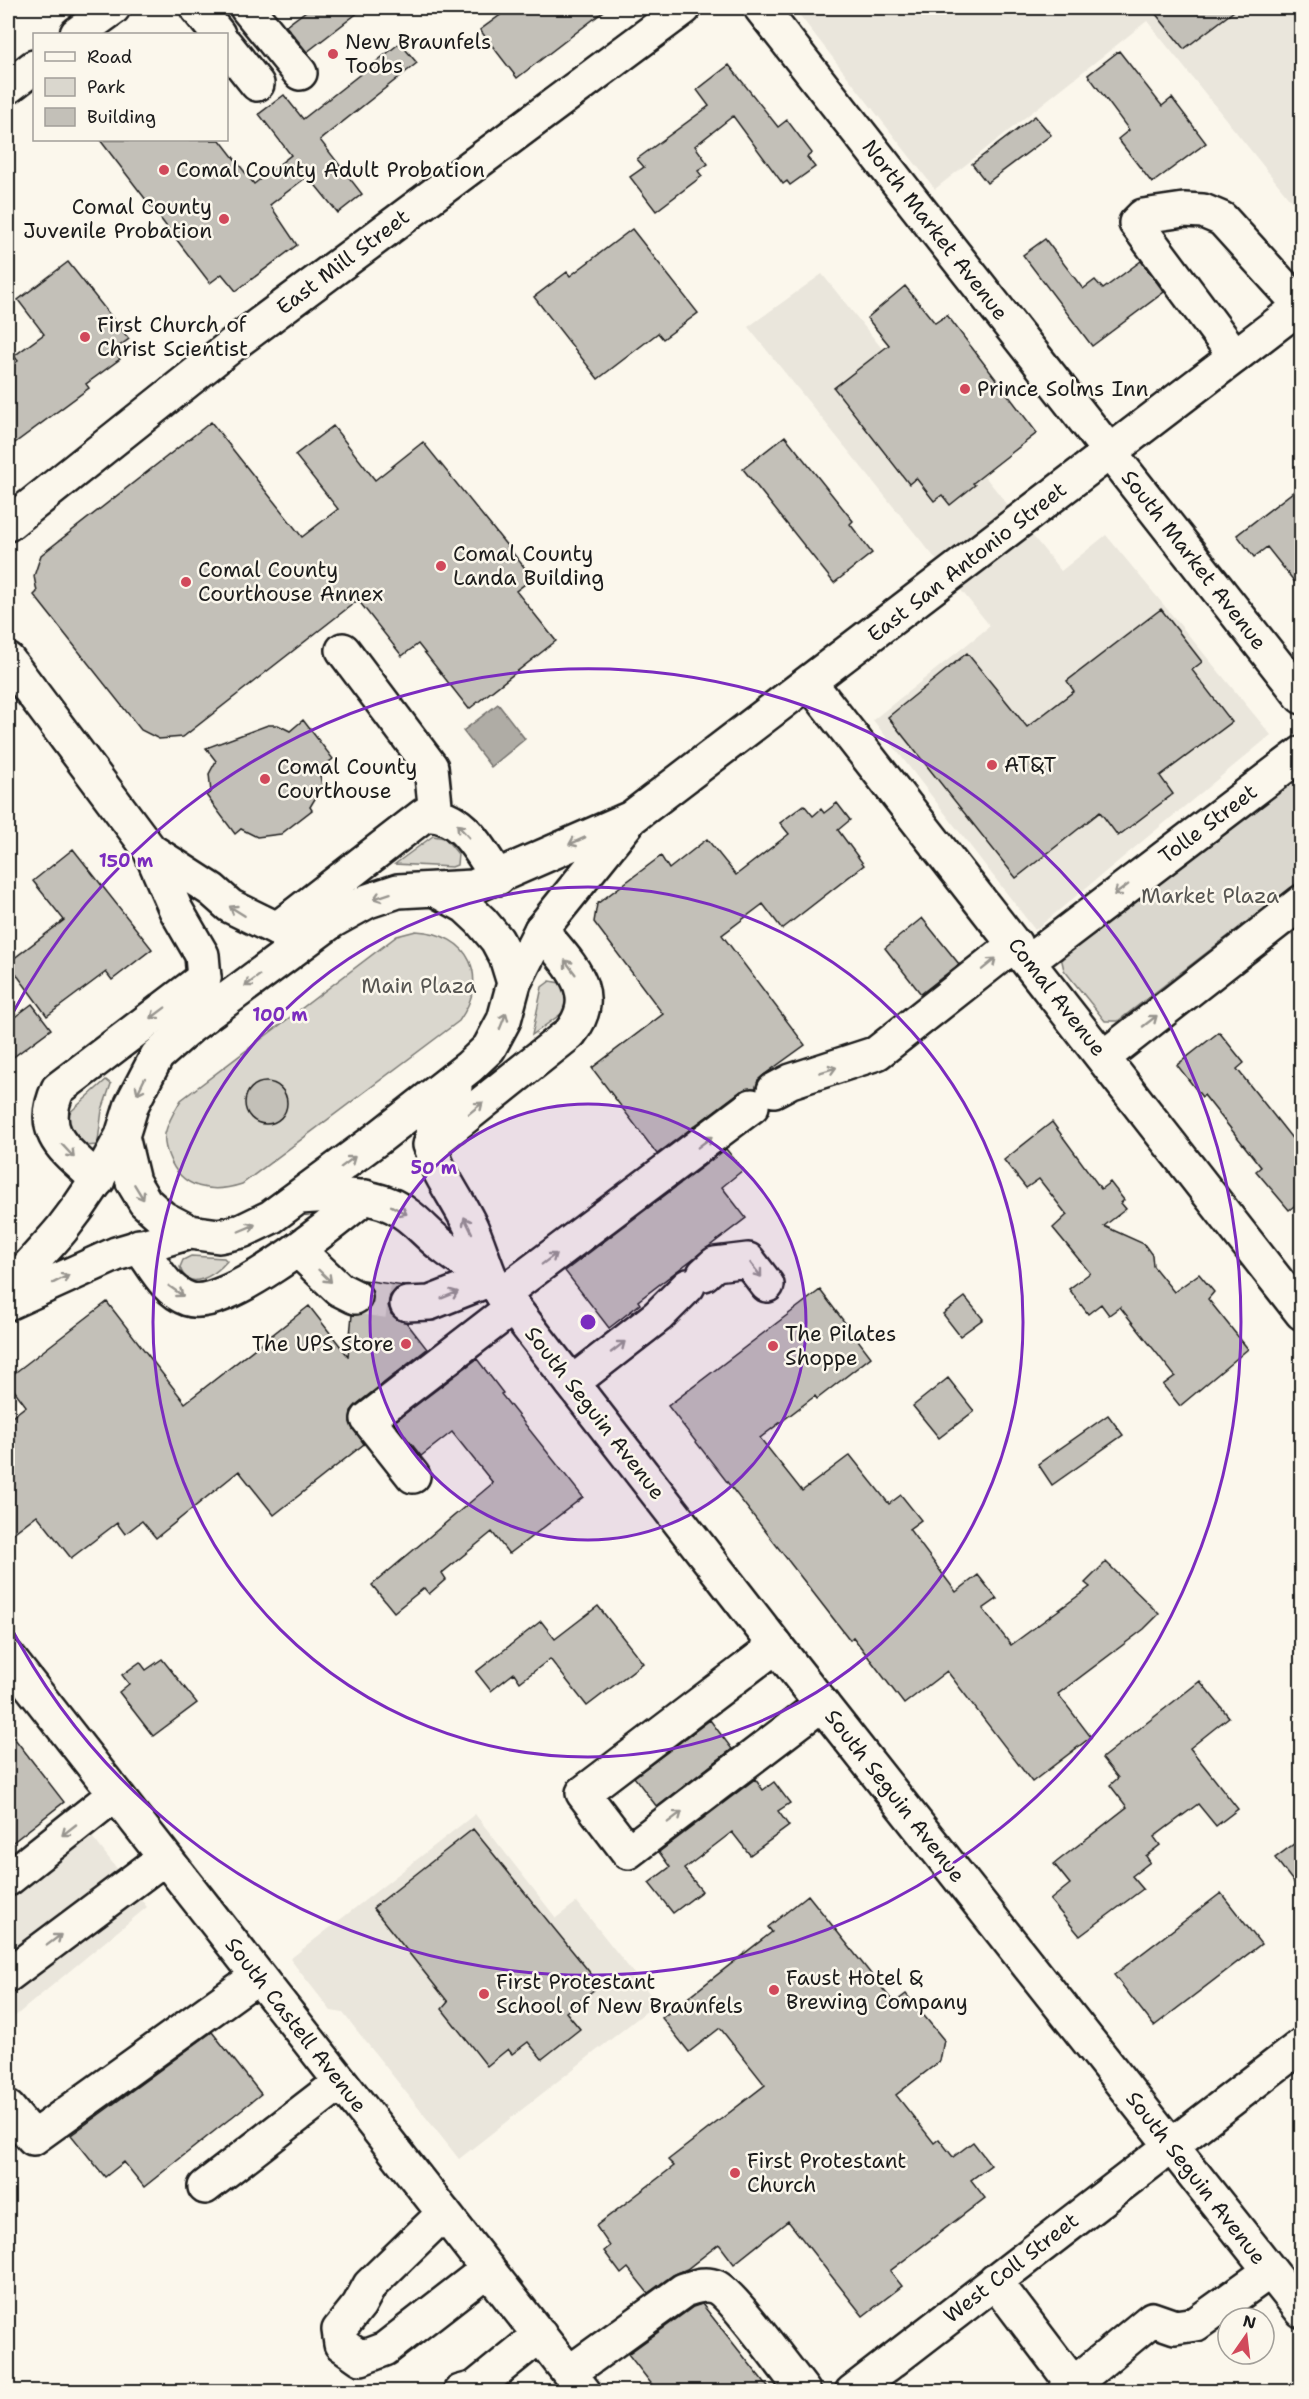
<svg xmlns="http://www.w3.org/2000/svg" width="1309" height="2399" font-family="'Shantell Sans',sans-serif">
<style>
.built{fill:#eae6dc}
.green{fill:#dad7ce;stroke:#7b7a75;stroke-width:1.5}
.water{fill:#afaca5;stroke:#74726e;stroke-width:1.5}
.building{fill:#c3c0b8;stroke:#1c1c1c;stroke-width:1.5}
.lines{fill:none;stroke-linecap:round;stroke-linejoin:round}
.minor-tunnel{stroke:#dad6cd;stroke-width:33;stroke-dasharray:33 16;stroke-linecap:butt}
.minor-casing{stroke:#1c1c1c;stroke-width:38}
.major-casing{stroke:#1c1c1c;stroke-width:38}
.minor{stroke:#fbf7ec;stroke-width:33}
.major{stroke:#fbf7ec;stroke-width:33}
.rail-casing{stroke:#1c1c1c;stroke-width:7}
.rail{stroke:#fbf7ec;stroke-width:4.5;stroke-dasharray:14;stroke-linecap:butt}
.oneway{stroke:#97948e}
.ring{fill:none;stroke:#7b2cbf;stroke-width:3}
.poi-dot{fill:#d1495b;stroke:#fbf7ec;stroke-width:2}
.labels{text-anchor:middle;stroke-width:5;stroke-linejoin:round;paint-order:stroke}
.poi-label{font-size:21px;fill:#1c1c1c;stroke:#fbf7ec;text-anchor:start}
.street-label{font-size:21px;fill:#1c1c1c;stroke:#fbf7ec}
.park-label{font-size:21px;fill:#555451;stroke:#fbf7ec}
.centre{fill:#7b2cbf;stroke:#fbf7ec;stroke-width:3}
.ring-label{font-size:18px;text-anchor:middle;font-weight:bold;fill:#7b2cbf;stroke:#fbf7ec;stroke-width:5;stroke-linejoin:round;paint-order:stroke}
</style>
<rect width="100%" height="100%" fill="#fbf7ec"/>
<filter id="ink" filterUnits="userSpaceOnUse"><feTurbulence type="fractalNoise" baseFrequency=".0167" numOctaves="2"/><feDisplacementMap in="SourceGraphic" scale="12" xChannelSelector="R" yChannelSelector="G"/><feConvolveMatrix kernelMatrix="1 2 1 2 8 2 1 2 1" color-interpolation-filters="sRGB"/></filter>
<g filter="url(#ink)">
<!-- built -->
<path class="built" d="M 794,8 L 1301,8 L 1301,213 L 1147,21 L 935,189 Z
M 822,274 L 1061,571 L 1106,535 L 1271,735 L 1035,930 L 873,720 L 990,626 L 748,327 Z
M 68,1806 L 147,1907 L 8,2022 L 8,1854 Z
M 475,1814 L 556,1918 L 577,1902 L 657,2003 L 459,2159 L 343,2013 L 331,2011 L 290,1959 Z"/>
<!-- green -->
<path class="green" d="M 1301,771 L 1301,880 L 1118,1021 L 1105,1021 L 1064,970 L 1061,957 Z
M 433,836 L 445,838 L 458,854 L 457,865 L 452,867 L 395,864 Z
M 416,931 C 470,934 490,977 459,1021 L 242,1184 C 212,1194 181,1189 169,1157 C 166,1150 164,1141 165,1134 C 168,1121 175,1110 181,1100 L 397,936 Z
M 550,981 L 560,983 L 568,996 L 565,1011 L 532,1035 L 542,987 Z
M 106,1080 L 111,1084 L 102,1110 L 98,1141 L 96,1145 L 86,1146 L 67,1124 L 67,1115 Z
M 191,1256 L 224,1258 L 227,1261 C 216,1274 188,1294 180,1267 L 183,1260 Z"/>
<!-- water -->
<path class="water" d="M 498,704 L 525,739 L 491,767 L 463,731 Z"/>
<!-- building -->
<path class="building" d="M 310,8 L 364,8 L 307,52 L 286,26 Z
M 510,8 L 608,8 L 517,78 L 480,30 Z
M 1151,8 L 1238,8 L 1184,49 Z
M 400,43 L 417,63 L 320,140 L 362,194 L 338,213 L 308,176 L 270,205 L 297,245 L 236,291 L 222,274 L 210,283 L 100,140 L 220,140 L 254,184 L 291,155 L 259,114 L 284,95 L 303,119 Z
M 1119,51 L 1162,106 L 1172,98 L 1206,143 L 1152,183 L 1118,139 L 1129,130 L 1088,75 Z
M 729,65 L 778,127 L 787,120 L 812,153 L 807,157 L 815,167 L 790,185 L 787,181 L 783,184 L 733,116 L 695,146 L 708,164 L 698,171 L 702,176 L 656,211 L 630,177 L 644,167 L 637,159 L 709,106 L 697,90 Z
M 1035,116 L 1051,135 L 987,183 L 972,164 Z
M 632,229 L 698,313 L 663,339 L 658,333 L 598,379 L 534,297 L 567,272 L 570,276 Z
M 1045,239 L 1083,289 L 1095,280 L 1103,289 L 1141,261 L 1164,292 L 1092,346 L 1023,255 Z
M 68,262 L 129,339 L 114,350 L 120,359 L 86,384 L 89,388 L 8,448 L 8,369 L 18,361 L 14,356 L 44,334 L 18,300 Z
M 905,286 L 935,323 L 947,315 L 1037,433 L 973,483 L 975,485 L 950,505 L 942,495 L 934,501 L 916,478 L 909,484 L 834,388 L 889,345 L 867,318 Z
M 211,422 L 302,537 L 338,509 L 295,455 L 333,426 L 375,480 L 423,442 L 533,578 L 516,591 L 556,641 L 469,709 L 418,644 L 402,656 L 358,600 L 183,737 L 159,739 L 141,730 L 34,595 L 37,592 L 34,576 L 41,555 Z
M 785,436 L 853,521 L 850,524 L 872,553 L 834,583 L 743,469 Z
M 1302,485 L 1302,591 L 1267,547 L 1254,557 L 1237,535 Z
M 1161,609 L 1202,662 L 1192,670 L 1232,722 L 1160,776 L 1173,794 L 1118,836 L 1100,812 L 1016,878 L 888,717 L 967,653 L 1027,727 L 1074,691 L 1067,681 Z
M 303,720 L 333,759 L 319,769 L 322,787 L 310,807 L 312,810 L 281,834 L 257,837 L 241,829 L 235,834 L 206,795 L 211,792 L 209,774 L 216,761 L 206,748 L 268,725 L 278,725 L 290,731 Z
M 837,803 L 850,820 L 838,830 L 864,865 L 782,929 L 763,904 L 722,935 L 805,1045 L 765,1074 L 758,1080 L 756,1088 L 741,1091 L 657,1154 L 592,1068 L 663,1014 L 594,922 L 597,904 L 661,856 L 669,869 L 707,839 L 736,875 L 789,834 L 780,823 L 804,805 L 813,816 L 821,809 L 824,813 Z
M 73,849 L 152,949 L 112,980 L 106,972 L 47,1016 L 8,963 L 64,920 L 33,881 Z
M 922,918 L 959,964 L 921,994 L 885,948 Z
M 32,1004 L 51,1029 L 8,1061 L 8,1022 Z
M 1219,1032 L 1244,1063 L 1237,1069 L 1302,1151 L 1302,1200 L 1289,1210 L 1256,1171 L 1261,1167 L 1204,1095 L 1202,1097 L 1177,1065 Z
M245 1103a21 21 0 1 1 42 0a21 21 0 1 1-42 0Z
M 1052,1122 L 1101,1189 L 1110,1182 L 1124,1200 L 1121,1203 L 1126,1209 L 1104,1226 L 1144,1244 L 1152,1255 L 1153,1266 L 1174,1292 L 1199,1274 L 1214,1292 L 1208,1299 L 1248,1349 L 1180,1406 L 1163,1385 L 1175,1376 L 1120,1307 L 1109,1315 L 1101,1304 L 1088,1314 L 1069,1289 L 1090,1273 L 1053,1228 L 1067,1215 L 1039,1179 L 1026,1188 L 1004,1160 Z
M 726,1149 L 743,1170 L 722,1187 L 746,1218 L 638,1301 L 640,1304 L 609,1328 L 565,1271 Z
M 364,1280 L 404,1286 L 396,1289 L 390,1296 L 388,1305 L 391,1314 L 398,1320 L 406,1322 L 427,1349 L 357,1404 L 351,1411 L 350,1422 L 364,1444 L 274,1515 L 239,1471 L 156,1538 L 142,1521 L 125,1534 L 117,1523 L 71,1558 L 37,1515 L 8,1537 L 8,1420 L 26,1406 L 8,1382 L 8,1378 L 107,1302 L 185,1403 L 309,1306 L 348,1356 L 352,1315 L 365,1313 L 372,1305 L 374,1296 L 371,1287 Z
M 820,1290 L 871,1357 L 817,1399 L 815,1396 L 760,1438 L 802,1491 L 850,1455 L 889,1504 L 901,1495 L 921,1520 L 909,1529 L 956,1592 L 978,1575 L 997,1599 L 983,1609 L 1011,1645 L 1090,1587 L 1085,1583 L 1106,1562 L 1159,1614 L 1144,1629 L 1058,1694 L 1091,1737 L 1032,1782 L 947,1671 L 904,1704 L 853,1637 L 850,1640 L 668,1406 Z
M 965,1297 L 983,1319 L 960,1336 L 943,1314 Z
M 477,1359 L 503,1393 L 501,1394 L 583,1497 L 509,1554 L 492,1532 L 442,1573 L 446,1579 L 429,1594 L 424,1588 L 394,1612 L 372,1585 L 493,1483 L 452,1432 L 421,1456 L 394,1422 Z
M 948,1378 L 974,1411 L 939,1438 L 913,1406 Z
M 1108,1415 L 1123,1435 L 1052,1485 L 1038,1464 Z
M 598,1606 L 643,1663 L 587,1706 L 550,1659 L 520,1682 L 514,1673 L 491,1691 L 476,1672 L 541,1621 L 555,1639 Z
M 162,1659 L 197,1703 L 153,1736 L 119,1692 L 129,1684 L 122,1675 L 140,1662 L 146,1670 Z
M 1200,1681 L 1229,1717 L 1190,1748 L 1238,1809 L 1216,1826 L 1198,1804 L 1154,1837 L 1160,1845 L 1146,1856 L 1150,1862 L 1132,1876 L 1143,1889 L 1080,1936 L 1050,1900 L 1070,1884 L 1054,1864 L 1127,1807 L 1110,1785 L 1118,1778 L 1102,1758 Z
M 710,1720 L 732,1749 L 657,1807 L 634,1777 Z
M 8,1730 L 64,1802 L 8,1846 Z
M 755,1779 L 763,1790 L 774,1782 L 790,1803 L 778,1811 L 789,1826 L 750,1855 L 732,1832 L 684,1869 L 702,1891 L 673,1913 L 649,1883 L 670,1867 L 659,1852 Z
M 473,1829 L 600,1985 L 566,2012 L 580,2029 L 542,2059 L 528,2042 L 512,2054 L 508,2049 L 487,2066 L 442,2009 L 448,2002 L 373,1908 Z
M 1302,1838 L 1302,1893 L 1275,1858 Z
M 1221,1893 L 1261,1944 L 1154,2026 L 1114,1975 Z
M 808,1895 L 894,2003 L 906,1994 L 944,2040 L 940,2061 L 896,2095 L 934,2143 L 939,2139 L 953,2157 L 973,2142 L 991,2165 L 971,2180 L 985,2198 L 890,2271 L 902,2286 L 863,2316 L 788,2221 L 734,2264 L 719,2244 L 687,2269 L 673,2275 L 648,2293 L 628,2268 L 621,2274 L 604,2251 L 610,2246 L 596,2226 L 674,2166 L 668,2160 L 765,2085 L 720,2028 L 689,2052 L 662,2018 L 772,1932 L 768,1927 Z
M 212,2032 L 261,2094 L 144,2187 L 124,2162 L 105,2177 L 71,2135 Z
M 702,2304 L 771,2391 L 657,2391 L 628,2354 L 693,2307 Z"/>
<g class="lines">
<!-- minor-tunnel -->
<path class="minor-tunnel" d="M 355,1297 L 407,1304"/>
<defs>
<path id="minor" d="M 197,8 L 218,34
M 247,8 L 300,73
M 761,8 L 1302,697
M 77,34 L 113,8
M 226,45 L 257,84
M 8,87 L 34,67
M 1235,356 L 1136,223 L 1143,216 L 1184,210 L 1203,211 L 1222,219 L 1301,306
M 8,524 L 236,342 L 684,8
M 343,650 L 431,767 L 436,814
M 810,683 L 1302,1313
M 277,929 L 424,815 C 461,811 480,851 498,878
M 1029,961 L 1302,753
M 1104,1057 L 1302,902
M 774,1090 L 791,1081 L 877,1053 L 1015,944
M 430,1145 L 570,1033 C 603,992 567,963 541,930
M 98,1180 C 67,1151 37,1135 58,1089 L 204,978
M 139,1246 C 153,1264 165,1291 188,1299 C 226,1312 334,1222 365,1197
M 298,1250 L 339,1289 L 355,1297
M 704,1274 L 715,1264 L 748,1260 L 767,1285
M 502,1294 L 752,1106
M 407,1304 L 430,1303 L 491,1279
M 572,1383 L 658,1316 L 688,1286
M 413,1476 L 368,1419 L 513,1307
M 776,1646 L 583,1793 L 628,1852 L 822,1704
M 8,1657 L 584,2392
M 8,1879 L 115,1794
M 8,1975 L 164,1858
M 8,2108 L 33,2138 L 258,1976
M 205,2187 L 341,2082
M 444,2213 L 370,2285 L 359,2305 L 339,2330 L 341,2344 L 361,2358 L 385,2349 L 488,2269
M 995,2281 L 1073,2384
M 569,2373 L 684,2290 C 694,2287 705,2282 716,2287 C 733,2295 788,2372 804,2392
M 460,2392 L 475,2388 L 540,2335
M 852,2392 L 1302,2045
M 1064,2392 L 1152,2319 L 1175,2327 L 1196,2324 L 1270,2271"/>
<path id="major" d="M 8,660 L 150,850 L 176,910 L 202,955 L 204,978 L 191,1026
M 150,850 L 212,890 L 230,906 L 277,929 L 298,930 L 325,923
M 436,890 L 465,906 L 481,921 L 497,940 L 506,957 L 514,983 L 504,1020 L 489,1048 L 469,1067 L 377,1139 L 271,1217 L 242,1231 L 219,1236 L 190,1232 L 163,1218 L 145,1202 L 133,1182 L 122,1136 L 132,1104 L 157,1056 L 191,1026 L 332,921 L 368,901 L 398,891 L 473,887 L 631,818 L 1302,305
M 514,983 L 541,930 L 628,822
M 455,1087 C 409,1148 440,1166 469,1223 C 478,1241 483,1261 491,1279 L 776,1646 L 1302,2311
M 301,1197 C 332,1195 365,1193 393,1206 C 414,1216 426,1234 444,1247 C 459,1259 475,1269 491,1279
M 8,1292 C 24,1269 44,1251 62,1229 C 85,1200 105,1169 122,1136
M 8,1303 L 116,1254 L 190,1232"/>
</defs>
<!-- minor casing -->
<use href="#minor" class="minor-casing"/>
<!-- major casing -->
<use href="#major" class="major-casing"/>
<!-- minor -->
<use href="#minor" class="minor"/>
<!-- major -->
<use href="#major" class="major"/>
<defs>
<path id="rail" d="M 1293,8 L 1302,18"/>
</defs>
<!-- rail casing -->
<use href="#rail" class="rail-casing"/>
<!-- rail -->
<use href="#rail" class="rail"/>
</g>
<!-- one-way arrows -->
<defs><path id="oneway-shaft" d="M-6 0H5M1.5-3L5.5 0L1.5 3" fill="none" stroke-width="1.6" stroke-linecap="round" stroke-linejoin="round" transform="scale(1.5)"/></defs>
<g class="oneway">
<use href="#oneway-shaft" transform="translate(463 831) rotate(-133)"/>
<use href="#oneway-shaft" transform="translate(577 841) rotate(156)"/>
<use href="#oneway-shaft" transform="translate(1121 890) rotate(143)"/>
<use href="#oneway-shaft" transform="translate(382 896) rotate(162)"/>
<use href="#oneway-shaft" transform="translate(237 911) rotate(-148)"/>
<use href="#oneway-shaft" transform="translate(989 964) rotate(-39)"/>
<use href="#oneway-shaft" transform="translate(570 967) rotate(-127)"/>
<use href="#oneway-shaft" transform="translate(252 981) rotate(143)"/>
<use href="#oneway-shaft" transform="translate(158 1013) rotate(143)"/>
<use href="#oneway-shaft" transform="translate(503 1021) rotate(-68)"/>
<use href="#oneway-shaft" transform="translate(1150 1021) rotate(-38)"/>
<use href="#oneway-shaft" transform="translate(828 1070) rotate(-17)"/>
<use href="#oneway-shaft" transform="translate(141 1086) rotate(116)"/>
<use href="#oneway-shaft" transform="translate(476 1108) rotate(-39)"/>
<use href="#oneway-shaft" transform="translate(705 1142) rotate(-37)"/>
<use href="#oneway-shaft" transform="translate(68 1151) rotate(47)"/>
<use href="#oneway-shaft" transform="translate(348 1162) rotate(-37)"/>
<use href="#oneway-shaft" transform="translate(139 1192) rotate(59)"/>
<use href="#oneway-shaft" transform="translate(399 1210) rotate(28)"/>
<use href="#oneway-shaft" transform="translate(468 1225) rotate(-116)"/>
<use href="#oneway-shaft" transform="translate(247 1228) rotate(-23)"/>
<use href="#oneway-shaft" transform="translate(549 1259) rotate(-37)"/>
<use href="#oneway-shaft" transform="translate(756 1270) rotate(52)"/>
<use href="#oneway-shaft" transform="translate(325 1276) rotate(44)"/>
<use href="#oneway-shaft" transform="translate(61 1279) rotate(-27)"/>
<use href="#oneway-shaft" transform="translate(176 1291) rotate(35)"/>
<use href="#oneway-shaft" transform="translate(450 1295) rotate(-22)"/>
<use href="#oneway-shaft" transform="translate(618 1347) rotate(-38)"/>
<use href="#oneway-shaft" transform="translate(675 1817) rotate(-37)"/>
<use href="#oneway-shaft" transform="translate(69 1830) rotate(142)"/>
<use href="#oneway-shaft" transform="translate(54 1940) rotate(-37)"/>
</g>
</g>
<!-- distance rings -->
<circle cx="588" cy="1322" r="218" fill="#7b2cbf" fill-opacity=".12"/>
<g class="ring">
<circle cx="588" cy="1322" r="218"/>
<circle cx="588" cy="1322" r="435"/>
<path d="M9 1020A653 653 0 1 1 9 1624"/>
</g>
<!-- markers -->
<g class="poi-dot">
<circle cx="333" cy="54" r="6"/>
<circle cx="164" cy="170" r="6"/>
<circle cx="224" cy="219" r="6"/>
<circle cx="85" cy="337" r="6"/>
<circle cx="965" cy="389" r="6"/>
<circle cx="441" cy="566" r="6"/>
<circle cx="186" cy="582" r="6"/>
<circle cx="992" cy="765" r="6"/>
<circle cx="265" cy="779" r="6"/>
<circle cx="406" cy="1344" r="6"/>
<circle cx="773" cy="1346" r="6"/>
<circle cx="774" cy="1990" r="6"/>
<circle cx="484" cy="1994" r="6"/>
<circle cx="735" cy="2173" r="6"/>
</g>
<g class="labels">
<!-- poi labels -->
<g class="poi-label">
<text x="345" y="49">New Braunfels<tspan x="345" dy="24">Toobs</tspan></text>
<text x="176" y="177">Comal County Adult Probation</text>
<text x="212" y="214" text-anchor="end">Comal County<tspan x="212" dy="24">Juvenile Probation</tspan></text>
<text x="97" y="332">First Church of<tspan x="97" dy="24">Christ Scientist</tspan></text>
<text x="977" y="396">Prince Solms Inn</text>
<text x="453" y="561">Comal County<tspan x="453" dy="24">Landa Building</tspan></text>
<text x="198" y="577">Comal County<tspan x="198" dy="24">Courthouse Annex</tspan></text>
<text x="1004" y="772">AT&amp;T</text>
<text x="277" y="774">Comal County<tspan x="277" dy="24">Courthouse</tspan></text>
<text x="785" y="1341">The Pilates<tspan x="785" dy="24">Shoppe</tspan></text>
<text x="394" y="1351" text-anchor="end">The UPS Store</text>
<text x="786" y="1985">Faust Hotel &amp;<tspan x="786" dy="24">Brewing Company</tspan></text>
<text x="496" y="1989">First Protestant<tspan x="496" dy="24">School of New Braunfels</tspan></text>
<text x="747" y="2168">First Protestant<tspan x="747" dy="24">Church</tspan></text>
</g>
<!-- street labels -->
<g class="street-label">
<text transform="translate(935 230) rotate(52)" y="7">North Market Avenue</text>
<text transform="translate(343 262) rotate(-37)" y="7">East Mill Street</text>
<text transform="translate(1194 560) rotate(52)" y="7">South Market Avenue</text>
<text transform="translate(967 562) rotate(-38)" y="7">East San Antonio Street</text>
<text transform="translate(1208 824) rotate(-37)" y="7">Tolle Street</text>
<text transform="translate(1057 997) rotate(52)" y="7">Comal Avenue</text>
<text transform="translate(595 1413) rotate(52)" y="7">South Seguin Avenue</text>
<text transform="translate(895 1796) rotate(52)" y="7">South Seguin Avenue</text>
<text transform="translate(296 2025) rotate(52)" y="7">South Castell Avenue</text>
<text transform="translate(1196 2178) rotate(52)" y="7">South Seguin Avenue</text>
<text transform="translate(1011 2268) rotate(-38)" y="7">West Coll Street</text>
</g>
<!-- park labels -->
<g class="park-label">
<text x="1210" y="903">Market Plaza</text>
<text x="419" y="993">Main Plaza</text>
</g>
</g>
<circle cx="588" cy="1322" r="9" class="centre"/>
<g class="ring-label">
<text x="126" y="867">150 m</text>
<text x="280" y="1021">100 m</text>
<text x="434" y="1174">50 m</text>
</g>
<!-- margin -->
<rect width="1309" height="2399" fill="none" stroke="#fbf7ec" stroke-width="30"/>
<rect x="15" y="15" width="1279" height="2369" fill="none" stroke="#1c1c1c" stroke-width="2" filter="url(#ink)"/>
<!-- legend -->
<rect x="33" y="33" width="195" height="108" fill="#fbf7ec" stroke="#a29f99" stroke-width="1.5"/>
<rect x="45" y="52" width="30" height="9" fill="#fbf7ec" stroke="#a29f99" stroke-width="1.5"/>
<text x="87" y="63" font-size="18" fill="#1c1c1c">Road</text>
<rect x="45" y="78" width="30" height="18" fill="#dad7ce" stroke="#a29f99" stroke-width="1.5"/>
<text x="87" y="93" font-size="18" fill="#1c1c1c">Park</text>
<rect x="45" y="108" width="30" height="18" fill="#c3c0b8" stroke="#a29f99" stroke-width="1.5"/>
<text x="87" y="123" font-size="18" fill="#1c1c1c">Building</text>
<!-- north arrow -->
<g transform="translate(1246 2336) rotate(14)"><circle r="28" fill="#fbf7ec" stroke="#a29f99" stroke-width="1.5"/>
<path d="M0-4.5L10 22L0 15L-10 22Z" fill="#d1495b"/>
<text y="-9" font-size="16" font-weight="bold" text-anchor="middle" fill="#1c1c1c">N</text>
</g>
</svg>
